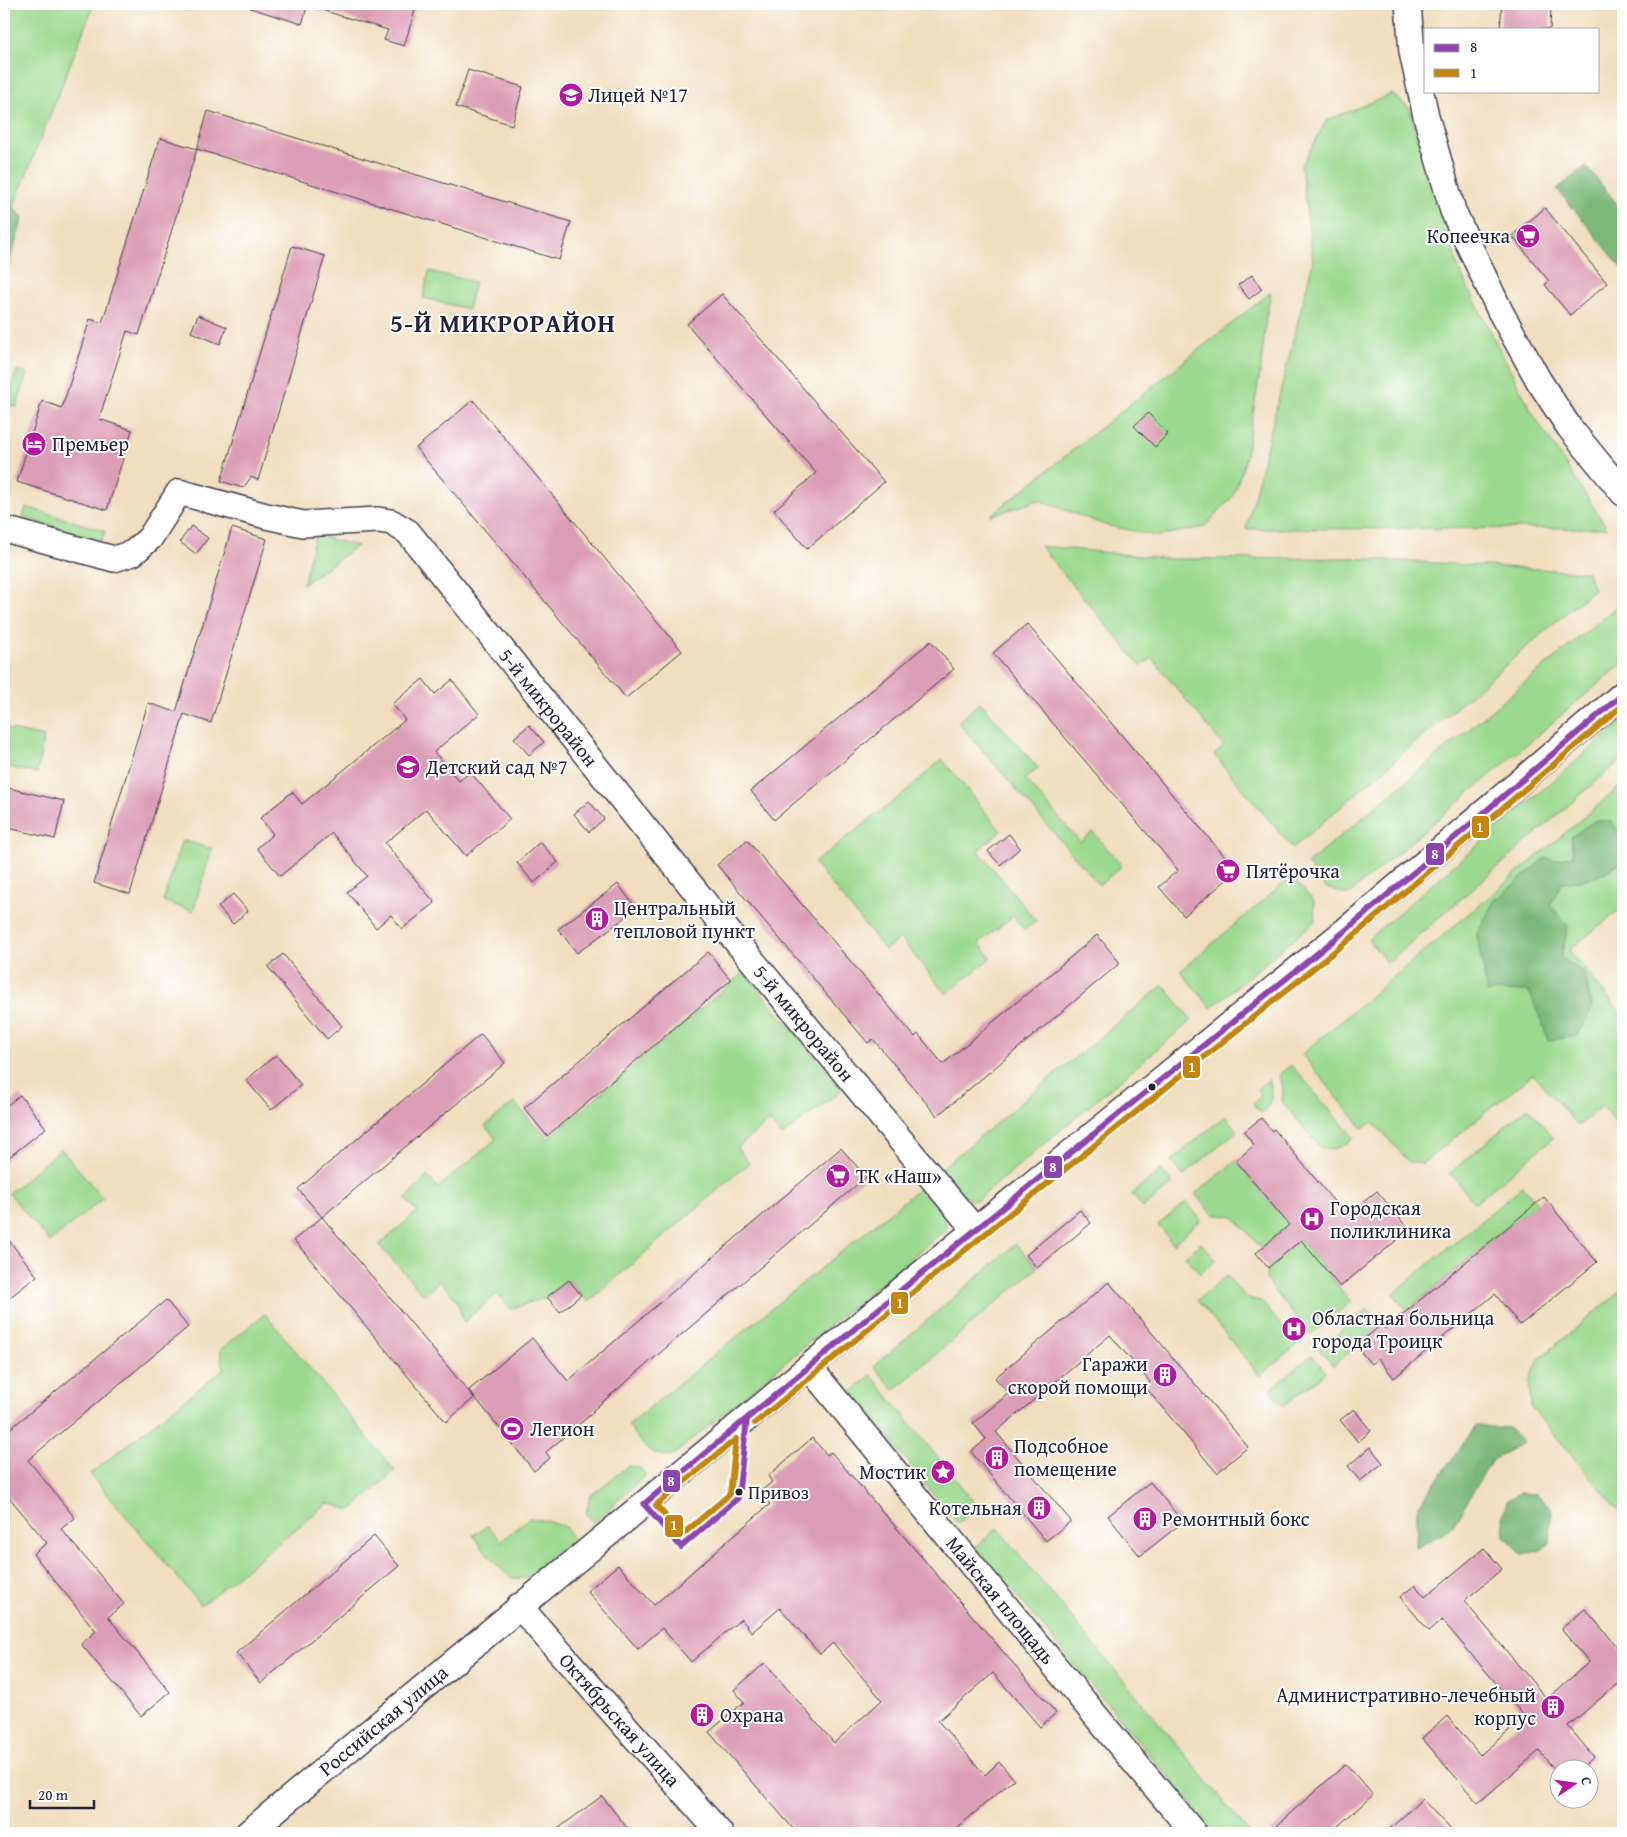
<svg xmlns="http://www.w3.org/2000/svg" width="1627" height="1837" font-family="'Gentium Book Plus',serif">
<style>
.green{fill:#9bd98e;stroke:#5e7e64}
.forest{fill:#7cb979;stroke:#4f6e5a}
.building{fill:#dc9eb6}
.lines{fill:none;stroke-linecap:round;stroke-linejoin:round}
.street-casing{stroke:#413e4f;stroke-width:28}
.street{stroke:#fff;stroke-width:25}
.bus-1-casing{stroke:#fff;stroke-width:10}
.bus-2-casing{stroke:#fff;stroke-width:10}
.bus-1{stroke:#8e44ad;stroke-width:6}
.bus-2{stroke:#c2850f;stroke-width:6}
.bus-dot{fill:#22223b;stroke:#fff;stroke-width:2}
.labels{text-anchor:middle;stroke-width:4;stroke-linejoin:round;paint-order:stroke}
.bus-label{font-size:19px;fill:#22223b;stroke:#fff;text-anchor:start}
.poi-label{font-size:20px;fill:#22223b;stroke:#fff;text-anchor:start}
.street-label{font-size:20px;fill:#22223b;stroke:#fff}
.district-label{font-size:25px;font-weight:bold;letter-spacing:1px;fill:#22223b;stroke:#fff}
.line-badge{stroke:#fff;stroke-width:2}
.badge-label{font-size:14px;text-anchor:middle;font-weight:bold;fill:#fff}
</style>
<rect width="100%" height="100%" fill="#fff"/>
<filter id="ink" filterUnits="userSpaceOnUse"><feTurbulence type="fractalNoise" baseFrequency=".02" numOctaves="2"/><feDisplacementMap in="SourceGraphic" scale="10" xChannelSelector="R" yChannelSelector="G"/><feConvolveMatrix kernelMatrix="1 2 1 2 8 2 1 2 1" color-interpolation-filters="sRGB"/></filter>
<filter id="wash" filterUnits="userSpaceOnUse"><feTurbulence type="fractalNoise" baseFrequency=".0096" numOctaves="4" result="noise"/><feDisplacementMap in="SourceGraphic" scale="20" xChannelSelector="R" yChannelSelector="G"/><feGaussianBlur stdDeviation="1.12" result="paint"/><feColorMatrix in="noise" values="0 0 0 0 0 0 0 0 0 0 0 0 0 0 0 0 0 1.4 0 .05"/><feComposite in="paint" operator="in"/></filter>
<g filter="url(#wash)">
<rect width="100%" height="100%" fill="#f0debe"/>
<!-- green -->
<path class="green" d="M 4,4 L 94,4 L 4,231 Z
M 1392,94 L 1409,108 L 1459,270 L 1534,416 L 1607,528 L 1246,529 L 1313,261 L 1301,166 L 1327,120 Z
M 429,271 L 475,282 L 468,309 L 423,298 Z
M 1271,292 L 1266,317 L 1261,367 L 1245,461 L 1233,496 L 1204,527 L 1157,536 L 1105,525 L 1039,500 L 990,516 Z
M 17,370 L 27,373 L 17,407 L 6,404 Z
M 26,507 L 105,531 L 101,542 L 23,517 Z
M 315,535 L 357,546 L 303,584 Z
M 1040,546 L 1171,559 L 1352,558 L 1587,572 L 1594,589 L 1293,848 L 1214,755 L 1224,746 L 1152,658 L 1141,666 Z
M 1623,601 L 1623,663 L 1348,895 L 1326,888 L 1307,864 Z
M 980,702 L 1038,768 L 1025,779 L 1080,842 L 1093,832 L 1122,866 L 1099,885 L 958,722 Z
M 1623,721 L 1623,758 L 1387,963 L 1368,939 Z
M 4,728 L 44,737 L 37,773 L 4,766 Z
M 942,759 L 1001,831 L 978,850 L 1036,921 L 1025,930 L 1013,916 L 979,943 L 991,958 L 946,994 L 900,938 L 885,950 L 814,863 L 908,790 Z
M 1623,784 L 1623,907 L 1569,950 L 1623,1016 L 1623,1132 L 1602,1106 L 1578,1126 L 1533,1074 L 1422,1164 L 1409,1162 L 1373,1122 L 1362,1128 L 1302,1054 Z
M 182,840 L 212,849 L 193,911 L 163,901 Z
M 1291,877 L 1314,901 L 1315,921 L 1211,1008 L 1180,971 Z
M 744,972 L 842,1090 L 782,1136 L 769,1121 L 737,1148 L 749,1163 L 588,1302 L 569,1280 L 547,1297 L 510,1309 L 497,1294 L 464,1322 L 456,1299 L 440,1281 L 424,1295 L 379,1245 L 417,1212 L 406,1199 L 427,1176 L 438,1188 L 496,1139 L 485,1126 L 514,1102 L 547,1139 Z
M 1163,985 L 1192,1020 L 976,1201 L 953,1193 L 936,1173 Z
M 1291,1065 L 1354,1138 C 1342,1147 1335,1151 1320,1147 L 1282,1102 L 1283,1088 L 1279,1075 Z
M 1269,1079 C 1273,1093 1273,1104 1261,1113 L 1253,1104 L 1261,1095 L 1257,1089 Z
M 1528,1107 L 1553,1138 L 1475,1203 L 1450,1173 Z
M 1225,1116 L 1237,1131 L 1183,1176 L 1171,1161 Z
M 61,1149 L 103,1198 L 50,1242 L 9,1193 Z
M 1236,1161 L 1289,1225 L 1261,1248 L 1234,1217 L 1213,1214 L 1195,1194 Z
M 1161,1170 L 1173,1184 L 1143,1208 L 1132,1194 Z
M 926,1183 L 944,1205 L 946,1229 L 672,1456 C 646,1455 642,1444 628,1425 Z
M 1523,1186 L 1537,1203 L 1407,1310 L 1393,1294 Z
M 1186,1202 L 1201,1220 L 1173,1244 L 1158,1225 Z
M 1301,1240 L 1351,1302 L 1310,1335 L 1266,1280 L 1268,1268 Z
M 1201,1243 L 1216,1260 L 1200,1274 L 1185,1256 Z
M 1016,1244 L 1037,1268 L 894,1390 L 874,1366 Z
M 1227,1276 L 1247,1298 L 1261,1301 L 1297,1345 L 1260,1376 L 1197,1300 Z
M 1623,1289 L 1623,1515 L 1531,1407 L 1529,1382 L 1539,1359 Z
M 1368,1309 L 1381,1325 L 1333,1366 L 1319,1349 Z
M 265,1314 L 395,1471 L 351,1510 L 328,1503 L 201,1605 L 90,1474 L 224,1369 L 220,1350 Z
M 1312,1355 L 1326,1372 L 1284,1406 L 1270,1389 Z
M 871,1375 L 977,1506 L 958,1524 L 852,1392 Z
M 628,1466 L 640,1468 L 646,1475 L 594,1522 L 586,1514 L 590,1496 Z
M 529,1518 L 547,1521 L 565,1527 L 574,1539 L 528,1578 L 511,1578 L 493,1561 L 473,1535 L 488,1526 L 501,1541 Z
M 997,1528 L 1250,1833 L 1215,1833 L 976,1547 Z"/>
<!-- forest -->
<path class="forest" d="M 1586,166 L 1623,211 L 1623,269 L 1557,189 Z
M 4,199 L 23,217 L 9,265 L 4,271 Z
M 1596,820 L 1612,822 C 1624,837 1623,843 1623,862 L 1598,876 L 1561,884 L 1550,905 L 1568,926 L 1561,958 L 1584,973 L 1592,1008 L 1578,1036 L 1549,1040 L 1529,991 L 1487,992 L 1477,934 L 1494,901 L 1545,858 L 1555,860 L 1573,856 L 1571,837 Z
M 1476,1426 L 1509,1428 L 1523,1443 L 1492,1460 L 1451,1529 L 1416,1548 L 1417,1508 Z
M 1519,1493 L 1535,1494 L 1551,1508 L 1550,1543 L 1541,1550 L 1522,1555 L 1505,1536 L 1503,1516 L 1507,1501 Z"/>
<g id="blocks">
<!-- building -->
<path class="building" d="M 251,4 L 308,4 L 302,24 L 250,8 Z
M 316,4 L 417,4 L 404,46 L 384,40 L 388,30 L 315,8 Z
M 1502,4 L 1541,4 L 1551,6 L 1550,29 L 1500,29 Z
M 468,70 L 523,87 L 512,125 L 456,107 Z
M 208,111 L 571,222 L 559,260 L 197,149 Z
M 160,138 L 197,149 L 139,335 L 127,331 L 99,419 L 132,430 L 107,510 L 17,482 L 42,401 L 62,408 L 90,319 L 102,323 Z
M 1545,208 L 1607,283 L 1570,315 L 1545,285 L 1549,281 L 1512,236 Z
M 292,246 L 325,256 L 258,480 L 251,477 L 243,488 L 221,481 Z
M 1252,275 L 1262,289 L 1249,299 L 1238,285 Z
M 722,294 L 884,482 L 807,549 L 774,510 L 816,473 L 687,324 Z
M 198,315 L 227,327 L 220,344 L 191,332 Z
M 473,400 L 682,651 L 626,698 L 416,448 Z
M 1148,413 L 1168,434 L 1155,447 L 1134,426 Z
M 191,526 L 208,538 L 196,554 L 180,542 Z
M 232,528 L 267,539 L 211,723 L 184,714 L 130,894 L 94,883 L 148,703 L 176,712 Z
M 1027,624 L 1237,871 L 1184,916 L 1159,887 L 1178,870 L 993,653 Z
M 931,641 L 954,669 L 774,820 L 751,791 Z
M 423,679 L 435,694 L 452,680 L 479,714 L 434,752 L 459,781 L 470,772 L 510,819 L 466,856 L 426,809 L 385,843 L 435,903 L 402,929 L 391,915 L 376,928 L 347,892 L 367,876 L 332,833 L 280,876 L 257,848 L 273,834 L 260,818 L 292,792 L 302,804 L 405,720 L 392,704 Z
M 529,725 L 544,742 L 529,755 L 514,738 Z
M 4,787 L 64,801 L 55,839 L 4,827 Z
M 589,801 L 604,819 L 589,832 L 574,814 Z
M 1009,834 L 1020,848 L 1000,865 L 988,851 Z
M 747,840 L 915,1037 L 918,1034 L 943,1064 L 1097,935 L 1120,963 L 937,1116 L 873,1039 L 868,1043 L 717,865 Z
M 540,842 L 558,862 L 534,883 L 517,863 Z
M 618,884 L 637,909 L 577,953 L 558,929 Z
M 233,894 L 248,911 L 233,924 L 218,907 Z
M 708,952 L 731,980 L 547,1136 L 524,1108 Z
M 283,954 L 342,1026 L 327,1039 L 268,967 Z
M 481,1034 L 505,1063 L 322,1217 L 298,1189 Z
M 276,1055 L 301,1085 L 271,1110 L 246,1080 Z
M 20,1095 L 46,1128 L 4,1161 L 4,1108 Z
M 1261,1118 L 1272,1131 L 1274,1129 L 1346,1216 L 1377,1191 L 1409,1230 L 1340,1287 L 1301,1240 L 1268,1268 L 1256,1253 L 1289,1225 L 1236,1161 L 1254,1145 L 1244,1132 Z
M 841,1148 L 866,1177 L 592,1411 L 594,1412 L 546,1452 L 550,1458 L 534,1471 L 469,1390 L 532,1338 L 568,1381 Z
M 1544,1197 L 1597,1262 L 1520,1325 L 1495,1294 L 1394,1378 L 1378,1358 L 1371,1364 L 1356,1346 L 1381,1325 L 1385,1329 Z
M 1080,1210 L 1091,1223 L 1037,1268 L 1026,1255 Z
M 322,1217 L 474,1398 L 446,1422 L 294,1240 Z
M 4,1234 L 37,1276 L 4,1302 Z
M 569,1280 L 581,1295 L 560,1312 L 547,1297 Z
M 1109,1282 L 1248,1447 L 1217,1473 L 1145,1387 L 1150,1382 L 1110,1335 L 996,1432 L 1071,1521 L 1046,1541 L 971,1452 L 986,1439 L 973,1423 L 1009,1393 L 995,1378 Z
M 166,1300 L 188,1327 L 28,1460 L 75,1518 L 61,1529 L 124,1604 L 108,1617 L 170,1692 L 141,1716 L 81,1644 L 96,1631 L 33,1554 L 47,1543 L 4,1491 L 4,1434 Z
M 1354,1409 L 1371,1431 L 1358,1442 L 1340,1420 Z
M 812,1438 L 827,1455 L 831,1452 L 1056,1713 L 1040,1727 L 993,1673 L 938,1721 L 985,1775 L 999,1762 L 1014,1779 L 951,1833 L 797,1833 L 709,1732 L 744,1702 L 734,1690 L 765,1663 L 834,1743 L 882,1700 L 833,1643 L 820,1654 L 780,1608 L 752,1632 L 741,1619 L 691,1662 L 662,1628 L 638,1649 L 587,1591 L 618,1565 L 654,1605 L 770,1504 L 760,1492 L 772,1482 L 768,1476 Z
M 1370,1447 L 1383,1463 L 1360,1481 L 1348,1466 Z
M 1150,1482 L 1183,1522 L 1140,1556 L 1108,1516 Z
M 374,1536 L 399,1566 L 261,1683 L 236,1653 Z
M 1484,1548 L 1502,1569 L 1464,1601 L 1547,1699 L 1589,1662 L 1561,1629 L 1585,1609 L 1623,1653 L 1623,1679 L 1568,1726 L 1594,1757 L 1579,1770 L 1555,1770 L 1539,1751 L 1478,1803 L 1422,1738 L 1447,1716 L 1480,1755 L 1525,1717 L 1442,1620 L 1429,1631 L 1400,1597 L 1415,1585 L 1425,1597 Z
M 1346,1764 L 1373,1795 L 1330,1833 L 1268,1833 Z
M 602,1796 L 631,1833 L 552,1833 Z
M 1422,1799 L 1454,1833 L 1385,1833 L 1407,1813 Z"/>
</g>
</g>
<g filter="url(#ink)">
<use href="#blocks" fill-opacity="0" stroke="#413e4f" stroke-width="1"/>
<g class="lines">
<defs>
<g id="street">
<path d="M 1408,4 L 1412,52 L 1426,116 L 1453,211 L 1500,311 L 1539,381 L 1569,427 L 1623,493"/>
<path id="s1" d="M 4,529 L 114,559 L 133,553 L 150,538 L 179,492 L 266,516 L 303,524 L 378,520 L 391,522 L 408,532 L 717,918 L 975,1230"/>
<path id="s2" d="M 809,1367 L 1114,1738 L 1194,1833"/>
<path id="s3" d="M 519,1606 L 720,1833"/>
<path id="s4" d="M 248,1833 L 911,1282 L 1345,931 L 1623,694"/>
</g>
</defs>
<!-- street casing -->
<use href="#street" class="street-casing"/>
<!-- street -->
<use href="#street" class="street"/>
<defs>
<path id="bus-1" d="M 747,1419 L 738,1498 L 681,1547 L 644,1504 L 911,1282 L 1345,931 L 1623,694"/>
<path id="bus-2" d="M 755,1423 L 917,1289 L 1351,938 L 1623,705
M 736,1439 L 730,1494 L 682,1535 L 656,1505 Z"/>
</defs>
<!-- bus-1 casing -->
<use href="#bus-1" class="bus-1-casing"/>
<!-- bus-2 casing -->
<use href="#bus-2" class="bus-2-casing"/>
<!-- bus-1 -->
<use href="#bus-1" class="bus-1"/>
<!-- bus-2 -->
<use href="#bus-2" class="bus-2"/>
</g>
</g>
<!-- icons -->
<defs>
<symbol id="school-disc" viewBox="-11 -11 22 22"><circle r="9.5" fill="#b5179e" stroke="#fff"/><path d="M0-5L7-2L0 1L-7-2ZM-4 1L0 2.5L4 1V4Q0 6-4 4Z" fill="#fff"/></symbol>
<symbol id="supermarket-disc" viewBox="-11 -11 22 22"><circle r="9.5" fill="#b5179e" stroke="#fff"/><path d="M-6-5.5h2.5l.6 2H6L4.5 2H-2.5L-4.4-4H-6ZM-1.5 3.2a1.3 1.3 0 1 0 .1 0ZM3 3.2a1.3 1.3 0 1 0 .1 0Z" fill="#fff"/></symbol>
<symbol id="hotel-disc" viewBox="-11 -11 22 22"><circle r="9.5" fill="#b5179e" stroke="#fff"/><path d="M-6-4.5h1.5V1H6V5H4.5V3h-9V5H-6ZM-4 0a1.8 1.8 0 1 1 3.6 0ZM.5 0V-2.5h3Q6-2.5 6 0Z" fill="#fff"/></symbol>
<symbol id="building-disc" viewBox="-11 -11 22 22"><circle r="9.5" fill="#b5179e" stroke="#fff"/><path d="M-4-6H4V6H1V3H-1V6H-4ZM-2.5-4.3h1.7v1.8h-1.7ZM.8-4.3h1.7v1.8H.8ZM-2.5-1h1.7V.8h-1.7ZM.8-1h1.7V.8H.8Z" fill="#fff"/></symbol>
<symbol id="hospital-disc" viewBox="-11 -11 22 22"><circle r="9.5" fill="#b5179e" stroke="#fff"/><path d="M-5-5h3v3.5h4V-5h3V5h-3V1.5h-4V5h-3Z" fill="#fff"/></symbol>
<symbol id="stadium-disc" viewBox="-11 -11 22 22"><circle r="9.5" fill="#b5179e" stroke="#fff"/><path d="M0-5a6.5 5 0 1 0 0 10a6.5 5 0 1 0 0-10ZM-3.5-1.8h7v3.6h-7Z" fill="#fff"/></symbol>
<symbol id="sight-disc" viewBox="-11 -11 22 22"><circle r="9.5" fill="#b5179e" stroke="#fff"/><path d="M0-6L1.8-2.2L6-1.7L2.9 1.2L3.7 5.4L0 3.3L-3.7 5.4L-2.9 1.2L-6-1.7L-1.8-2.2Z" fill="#fff"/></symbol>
</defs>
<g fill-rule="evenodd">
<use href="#school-disc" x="557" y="81" width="28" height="28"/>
<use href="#supermarket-disc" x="1514" y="222" width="28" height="28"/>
<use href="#hotel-disc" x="20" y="430" width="28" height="28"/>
<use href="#school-disc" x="394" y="753" width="28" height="28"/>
<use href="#supermarket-disc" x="1214" y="857" width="28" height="28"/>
<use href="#building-disc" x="583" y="905" width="28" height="28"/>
<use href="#supermarket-disc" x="824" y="1162" width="28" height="28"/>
<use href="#hospital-disc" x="1298" y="1205" width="28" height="28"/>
<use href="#hospital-disc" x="1280" y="1315" width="28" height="28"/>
<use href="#building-disc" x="1151" y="1361" width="28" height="28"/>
<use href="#stadium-disc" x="498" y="1415" width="28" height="28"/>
<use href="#building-disc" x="983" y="1444" width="28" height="28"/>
<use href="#sight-disc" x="929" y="1458" width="28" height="28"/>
<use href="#building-disc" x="1025" y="1494" width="28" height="28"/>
<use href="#building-disc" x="1131" y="1505" width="28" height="28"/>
<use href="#building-disc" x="1539" y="1693" width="28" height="28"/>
<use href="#building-disc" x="688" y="1701" width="28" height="28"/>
</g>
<!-- markers -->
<g class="bus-dot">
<circle cx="1152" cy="1087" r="4.5"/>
<circle cx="739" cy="1492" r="4.5"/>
</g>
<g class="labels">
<!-- bus labels -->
<g class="bus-label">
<text x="748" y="1499">Привоз</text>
</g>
<!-- poi labels -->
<g class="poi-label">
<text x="588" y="102">Лицей №17</text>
<text x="1510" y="243" text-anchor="end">Копеечка</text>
<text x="52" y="451">Премьер</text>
<text x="426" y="774">Детский сад №7</text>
<text x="1246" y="878">Пятёрочка</text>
<text x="614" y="915">Центральный<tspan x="614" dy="23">тепловой пункт</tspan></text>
<text x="856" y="1183">ТК «Наш»</text>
<text x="1330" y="1215">Городская<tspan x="1330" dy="23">поликлиника</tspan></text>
<text x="1312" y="1325">Областная больница<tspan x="1312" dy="23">города Троицк</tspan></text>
<text x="1148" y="1371" text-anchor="end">Гаражи<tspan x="1148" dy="23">скорой помощи</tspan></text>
<text x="530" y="1436">Легион</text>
<text x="1014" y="1453">Подсобное<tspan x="1014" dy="23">помещение</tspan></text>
<text x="926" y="1479" text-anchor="end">Мостик</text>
<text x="1022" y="1515" text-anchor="end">Котельная</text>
<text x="1162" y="1526">Ремонтный бокс</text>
<text x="1536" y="1702" text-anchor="end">Административно-лечебный<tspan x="1536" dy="23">корпус</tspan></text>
<text x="720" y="1722">Охрана</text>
</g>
<!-- street labels -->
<g class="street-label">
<text dy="7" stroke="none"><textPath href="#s1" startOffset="672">5-й микрорайон</textPath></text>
<text dy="7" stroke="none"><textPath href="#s1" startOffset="1078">5-й микрорайон</textPath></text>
<text dy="7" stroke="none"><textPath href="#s2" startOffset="302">Майская площадь</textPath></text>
<text dy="7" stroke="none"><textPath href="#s4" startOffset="176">Российская улица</textPath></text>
<text dy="7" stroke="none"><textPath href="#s3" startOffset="152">Октябрьская улица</textPath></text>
</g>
<!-- district labels -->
<g class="district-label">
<text x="503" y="332">5-Й МИКРОРАЙОН</text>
</g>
</g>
<g class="line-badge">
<rect x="1471" y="815" width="19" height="24" rx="5" fill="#c2850f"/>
<rect x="1425" y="842" width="20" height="24" rx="5" fill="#8e44ad"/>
<rect x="1182" y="1055" width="19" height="24" rx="5" fill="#c2850f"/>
<rect x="1043" y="1155" width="20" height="24" rx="5" fill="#8e44ad"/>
<rect x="890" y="1291" width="19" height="24" rx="5" fill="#c2850f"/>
<rect x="662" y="1469" width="19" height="24" rx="5" fill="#8e44ad"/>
<rect x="664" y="1514" width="20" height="24" rx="5" fill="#c2850f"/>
</g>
<g class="badge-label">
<text x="1480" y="832">1</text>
<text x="1435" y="859">8</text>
<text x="1192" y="1072">1</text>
<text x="1053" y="1172">8</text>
<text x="900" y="1308">1</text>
<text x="671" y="1486">8</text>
<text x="674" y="1530">1</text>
</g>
<!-- margin -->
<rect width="1627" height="1837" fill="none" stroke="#fff" stroke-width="20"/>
<!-- legend -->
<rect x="1424" y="28" width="175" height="65" fill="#ffffff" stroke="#a7a7b1"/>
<rect x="1434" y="44" width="25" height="8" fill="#8e44ad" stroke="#a7a7b1"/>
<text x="1470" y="52" font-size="15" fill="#22223b">8</text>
<rect x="1434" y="69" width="25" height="8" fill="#c2850f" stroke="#a7a7b1"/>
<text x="1470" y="78" font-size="15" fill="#22223b">1</text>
<!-- north arrow -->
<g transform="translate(1574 1784) rotate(77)"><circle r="24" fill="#ffffff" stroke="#a7a7b1"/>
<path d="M0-4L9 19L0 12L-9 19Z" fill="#b5179e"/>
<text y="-8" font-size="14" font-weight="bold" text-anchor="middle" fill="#22223b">С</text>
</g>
<!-- scale -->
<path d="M30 1800v8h64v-8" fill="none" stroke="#22223b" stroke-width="2.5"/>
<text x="38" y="1800" font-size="15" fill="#22223b" stroke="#ffffff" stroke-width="4" paint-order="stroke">20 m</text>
</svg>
